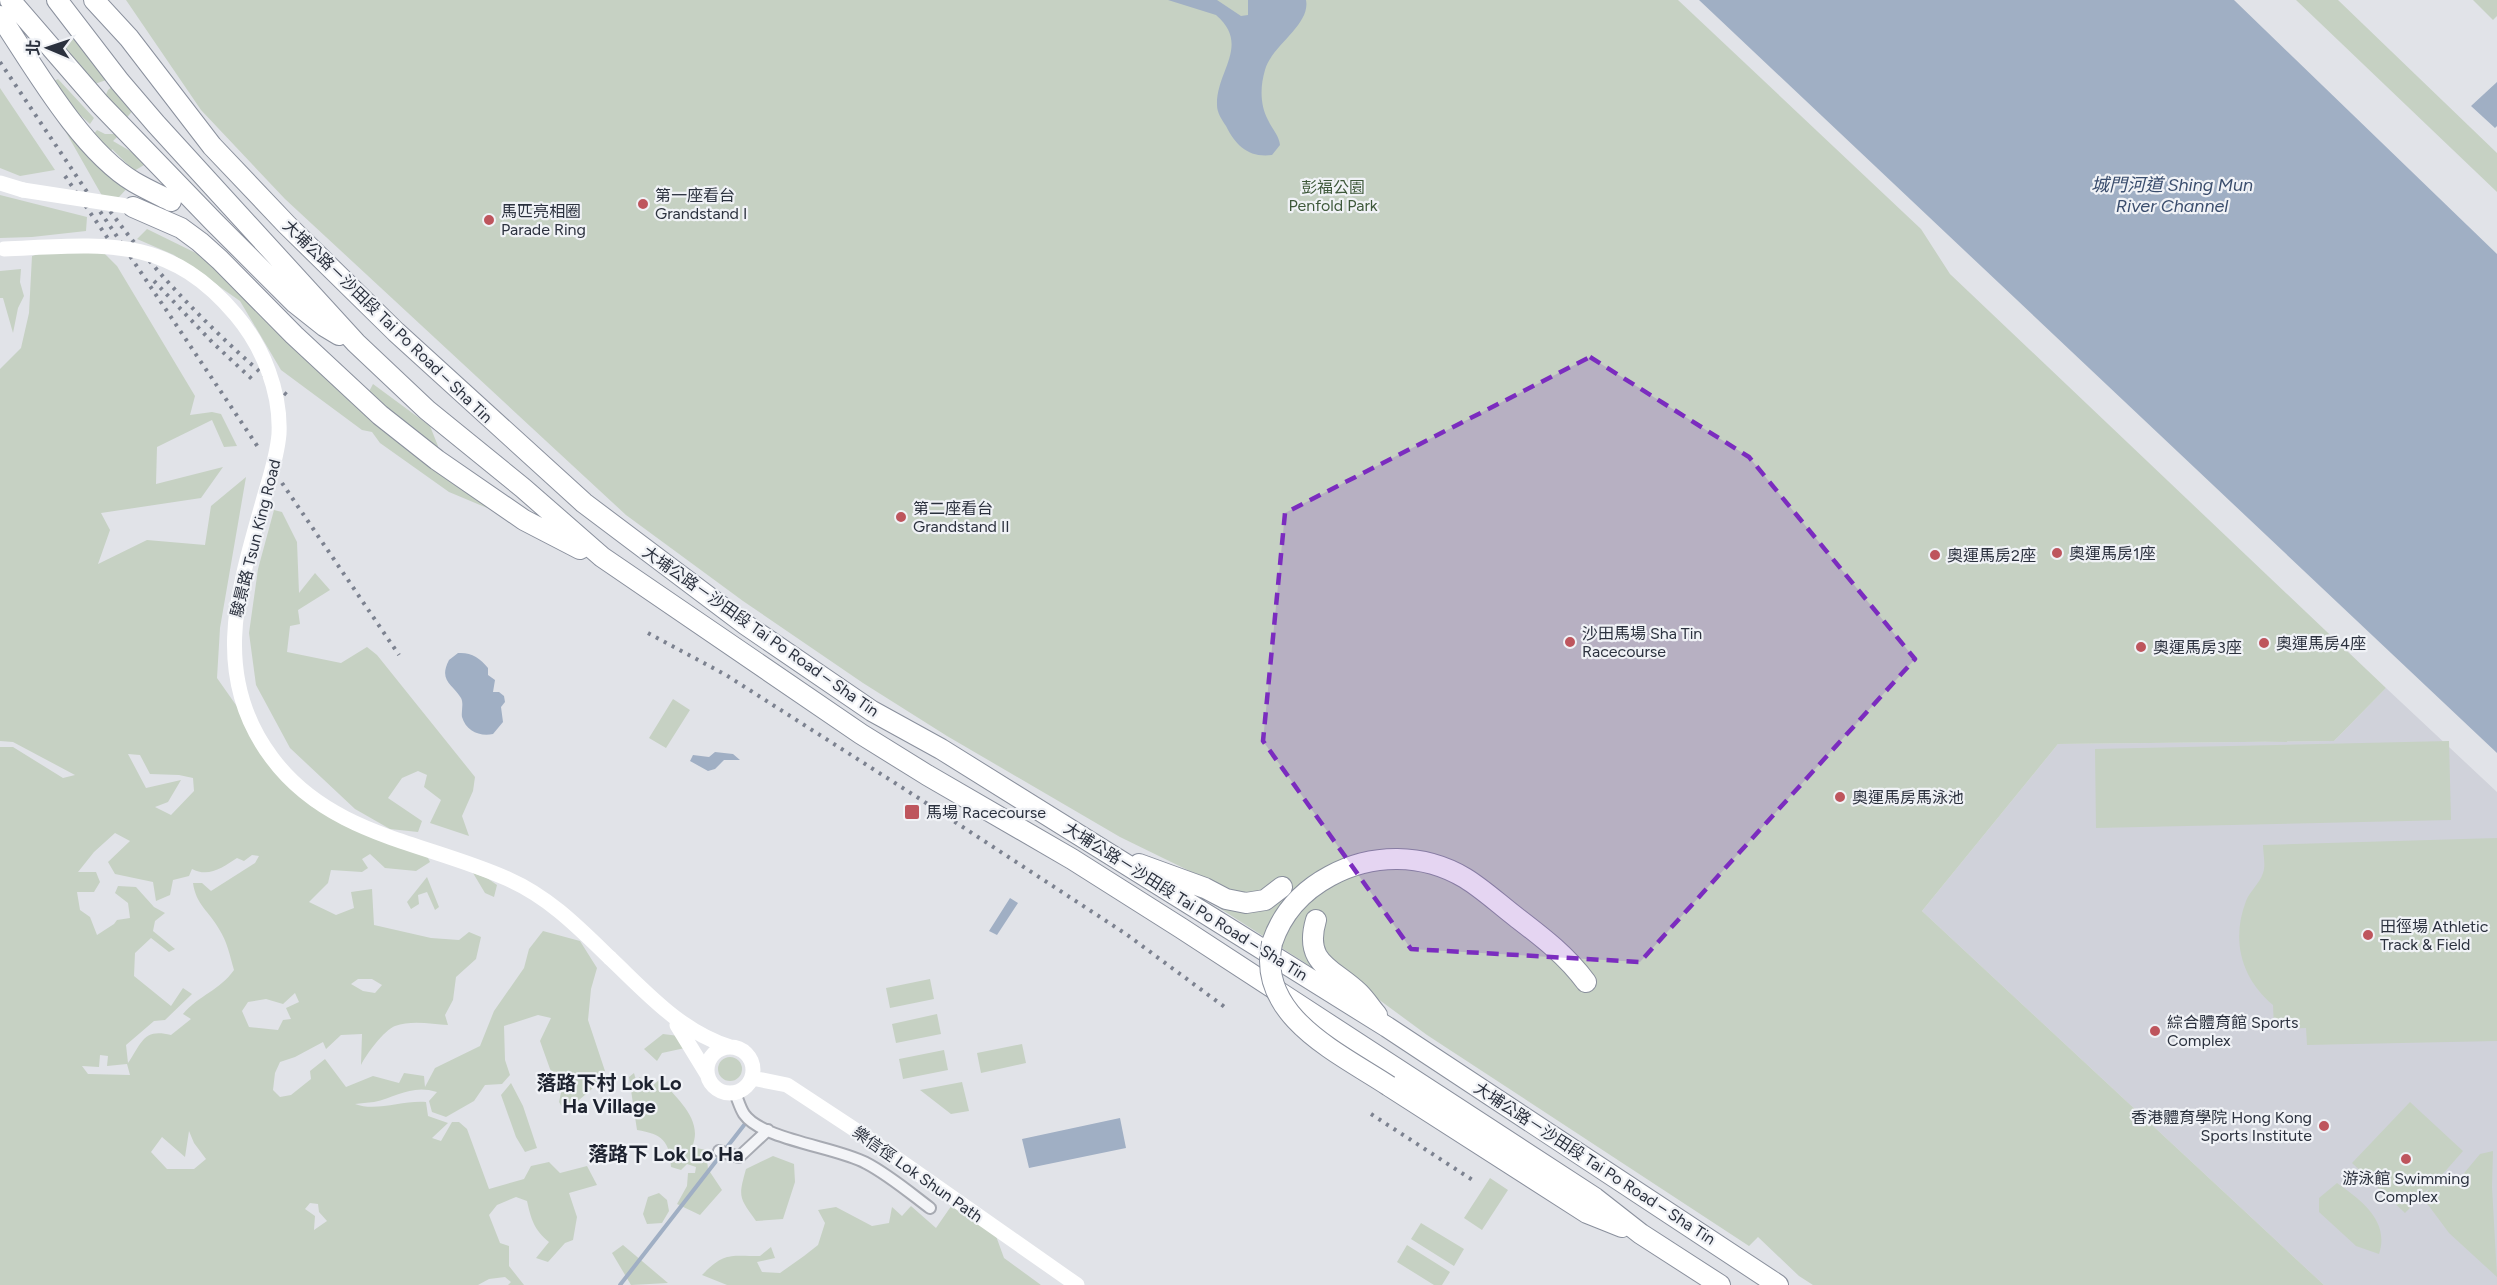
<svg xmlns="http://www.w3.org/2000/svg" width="2497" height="1285" font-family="Figtree,'Noto Sans TC',sans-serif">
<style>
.built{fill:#d0d2da}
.green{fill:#c6d1c3;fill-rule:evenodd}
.water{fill:#a0afc4}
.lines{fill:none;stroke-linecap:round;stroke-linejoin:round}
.stream{stroke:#a0afc4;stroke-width:4}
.street-casing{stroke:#a7aab2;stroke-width:14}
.highway-casing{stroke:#8a909d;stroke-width:22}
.street{stroke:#f3f4f7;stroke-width:10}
.secondary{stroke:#fff;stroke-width:15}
.highway{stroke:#fff;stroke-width:20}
.rail{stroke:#7c8290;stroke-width:4;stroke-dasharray:3 6;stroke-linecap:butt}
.highway-bridge-casing{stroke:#8a909d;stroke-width:22;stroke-linecap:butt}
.secondary-bridge{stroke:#fff;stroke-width:15}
.highway-bridge{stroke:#fff;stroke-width:20}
.marked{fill:#7b2cbf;fill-opacity:0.2;stroke:#7b2cbf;stroke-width:4.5;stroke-dasharray:12 8;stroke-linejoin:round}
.poi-dot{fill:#be555d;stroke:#f0f2f6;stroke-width:2}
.labels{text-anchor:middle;stroke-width:4.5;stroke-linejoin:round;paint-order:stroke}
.park-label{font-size:16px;fill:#3e583a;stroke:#f0f2f6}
.poi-label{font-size:16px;fill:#2b313e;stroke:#f0f2f6;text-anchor:start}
.street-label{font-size:16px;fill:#2b313e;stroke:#f0f2f6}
.water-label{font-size:18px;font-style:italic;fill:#3a4d6d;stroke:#f0f2f6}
.quarter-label{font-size:20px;font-weight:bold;fill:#1d222f;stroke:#f0f2f6}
</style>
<rect width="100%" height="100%" fill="#e1e3e8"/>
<!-- built -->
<path class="built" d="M 2386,688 L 2497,792 L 2497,1285 L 2324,1285 L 1922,911 L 2058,744 L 2334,741 Z"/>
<!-- green -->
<path class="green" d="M 126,0 L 1678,0 L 1921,229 L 1950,274 L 2386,688 L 2334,741 L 2058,744 L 1922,911 L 2324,1285 L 1813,1285 L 1799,1276 L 1758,1237 L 1749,1246 L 1427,1035 L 1340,971 L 1332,980 L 1202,897 L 1210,881 L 1120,837 L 947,736 L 863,683 L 743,601 L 626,515 L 285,199 L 201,110 Z
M 2296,0 L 2338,0 L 2497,153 L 2497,192 Z
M 2473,0 L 2497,0 L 2497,16 L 2493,20 Z
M 73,39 L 109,79 L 89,86 L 59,56 Z
M 58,79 L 94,118 L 90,124 L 80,115 L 67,110 L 63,93 L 54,81 Z
M 113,86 L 134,109 L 124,121 L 103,101 L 108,90 Z
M 0,88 L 6,97 L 55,170 L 20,176 L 0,168 Z
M 69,124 L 130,185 L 109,208 L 63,127 Z
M 97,130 L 105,134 L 120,134 L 113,141 L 137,155 L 144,165 L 134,171 L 112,149 L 110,158 L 93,135 Z
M 0,195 L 87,217 L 86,231 L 32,237 L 0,238 Z
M 147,229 L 202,256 L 225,276 L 248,303 L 364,401 L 373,384 L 430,426 L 438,446 L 437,460 L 492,510 L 449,492 L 380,443 L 372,432 L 362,430 L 281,370 L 240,301 L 174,255 L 137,239 Z
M 98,247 L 117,266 L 195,396 L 190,415 L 212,412 L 221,414 L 237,446 L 224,447 L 212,420 L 157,447 L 156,484 L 223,467 L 201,498 L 101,513 L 110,530 L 98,564 L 147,540 L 205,545 L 211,506 L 246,477 L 220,628 L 217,678 L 264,745 L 260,753 L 275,762 L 295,791 L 311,806 L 341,823 L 426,854 L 430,862 L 416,871 L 385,868 L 370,854 L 362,859 L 368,868 L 362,872 L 331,870 L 328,883 L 309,902 L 336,915 L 354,908 L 351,892 L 372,889 L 374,925 L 431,938 L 459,940 L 469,932 L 481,937 L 476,959 L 456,977 L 453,1000 L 445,1015 L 448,1025 C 432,1024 411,1020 395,1026 C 384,1030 366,1055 361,1065 L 362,1034 L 341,1035 L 326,1049 L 323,1042 L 295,1057 L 280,1062 L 275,1073 L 273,1090 L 280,1097 L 291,1095 L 311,1079 L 310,1071 L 325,1059 L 346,1087 L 373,1076 L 399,1083 L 404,1073 L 424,1076 L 425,1087 L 435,1068 L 480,1046 L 494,1011 L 524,968 L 529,949 L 543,931 L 580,941 L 597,968 L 591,989 L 588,1020 L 605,1071 L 600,1082 L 565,1112 L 559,1102 L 562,1088 L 550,1069 L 540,1041 L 551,1018 L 538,1015 L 504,1026 L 505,1060 L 510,1075 L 502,1084 L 485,1085 L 474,1101 L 446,1117 L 432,1112 L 429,1101 L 437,1092 C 412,1084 397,1097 374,1102 C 367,1103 361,1103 355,1104 C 376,1112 403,1100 426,1102 L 428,1116 L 448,1123 L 432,1138 L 441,1141 L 452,1122 L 459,1122 L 467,1129 L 489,1189 L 524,1179 L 531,1166 L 549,1162 L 560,1173 L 587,1166 L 597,1185 L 569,1193 L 577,1217 L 573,1240 L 565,1243 L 548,1262 L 536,1258 L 549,1242 C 534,1230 531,1219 527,1201 L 516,1197 L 497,1205 L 489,1215 L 500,1243 L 509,1246 L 509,1266 L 524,1285 L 508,1285 L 511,1282 L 505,1277 L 489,1279 L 478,1285 L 0,1285 L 0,747 L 13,747 L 63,778 L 75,775 L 13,742 L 0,741 L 0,369 L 21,348 L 29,313 L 32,256 L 53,250 ZM 128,754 L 140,755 L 150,774 L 179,775 L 193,778 L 194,791 L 171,815 L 155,807 L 168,802 L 181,780 L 146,788 ZM 115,833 L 130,841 L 108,862 L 115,874 L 153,882 L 156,901 L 170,895 L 173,880 L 189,876 L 192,869 C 209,878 223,867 237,858 L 244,861 L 252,855 L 259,856 L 255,863 L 211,891 L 202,883 L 193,883 C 196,905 209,911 219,929 C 227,941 230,956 234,970 C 220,990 198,996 183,1014 L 191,1019 L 171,1035 C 143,1028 142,1043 128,1063 L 126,1045 L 154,1021 L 165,1020 L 192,994 L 183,988 L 171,1006 L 134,976 L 135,953 L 151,938 L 169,952 L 175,949 L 153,931 L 155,921 L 165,913 L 154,907 L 136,887 L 118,886 L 115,893 L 128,903 L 130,918 L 117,920 L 114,924 L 97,935 L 90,917 L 80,910 L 77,892 L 94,892 L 100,882 L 96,872 L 78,872 L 94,852 ZM 358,979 L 372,979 L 382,985 L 375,993 L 363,991 L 351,984 ZM 295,993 L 299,1002 L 286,1008 L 291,1019 L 283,1020 L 278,1030 L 249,1027 L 242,1011 L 248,1002 L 266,999 L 283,1004 ZM 100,1055 L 108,1056 L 107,1066 L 127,1064 L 130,1075 L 88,1074 L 82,1066 L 99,1067 ZM 189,1131 L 194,1143 L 206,1159 L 194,1169 L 167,1169 L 151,1152 L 162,1137 L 185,1157 ZM 310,1203 L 318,1204 L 319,1212 L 327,1221 L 314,1230 L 315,1216 L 305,1209 Z
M 21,269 L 20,282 L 24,296 L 18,308 L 13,333 L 3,298 L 0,298 L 0,271 Z
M 274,510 L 282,512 L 297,542 L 299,593 L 315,573 L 330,590 L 298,610 L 300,624 L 290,626 L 287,652 L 341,663 L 367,647 L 377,655 L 475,777 L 473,791 L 462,816 L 469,836 L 430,823 L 441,800 L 424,787 L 427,775 L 418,771 L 402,778 L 388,798 L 422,821 L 418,832 L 390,829 L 355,809 L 290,748 L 256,685 L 249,633 L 258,569 Z
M 673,699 L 690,710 L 666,748 L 649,738 Z
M 2449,741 L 2451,820 L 2096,828 L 2095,749 Z
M 2497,838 L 2497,1041 L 2307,1045 L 2306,1028 L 2274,1029 L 2273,1005 C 2241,978 2231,940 2246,901 C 2250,891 2260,883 2263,873 C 2266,865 2263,853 2263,845 Z
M 473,873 L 487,878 L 497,885 L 494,897 L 485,893 Z
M 427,877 L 439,907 L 435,910 L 427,892 L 418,895 L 419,904 L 411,909 L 407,902 Z
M 930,979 L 934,999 L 890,1008 L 886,988 Z
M 937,1014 L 941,1034 L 896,1043 L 892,1024 Z
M 663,1034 L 679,1036 L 685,1048 L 662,1053 L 657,1061 L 644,1049 Z
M 1022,1044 L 1026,1063 L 981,1073 L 977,1053 Z
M 944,1050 L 948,1070 L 903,1079 L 899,1059 Z
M718 1069a12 12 0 1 1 24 0a12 12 0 1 1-24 0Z
M 634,1073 L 636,1080 L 640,1077 L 648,1090 L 660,1079 C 677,1099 704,1120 692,1147 L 706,1150 L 708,1169 L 722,1190 L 700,1215 L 677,1204 L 687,1186 L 688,1173 L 695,1173 L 696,1167 L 687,1164 L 681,1170 L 671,1167 C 670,1141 662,1134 637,1130 L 629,1077 Z
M 962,1082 L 969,1111 L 951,1114 L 920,1090 Z
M 511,1083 L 523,1106 L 537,1148 L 525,1152 L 516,1137 L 501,1095 Z
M 2410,1102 L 2463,1151 L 2441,1176 L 2460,1178 L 2480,1154 L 2493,1151 L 2492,1187 L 2497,1277 L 2449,1233 L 2423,1198 L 2430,1187 L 2405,1213 L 2352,1163 Z
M 773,1156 L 794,1164 L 795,1182 L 783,1219 L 756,1221 C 739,1197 738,1198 746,1169 Z
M 1490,1178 L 1508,1190 L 1482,1230 L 1464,1218 Z
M 2337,1183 C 2361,1200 2390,1221 2379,1254 L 2356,1246 L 2319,1212 L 2319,1198 Z
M 659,1193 L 667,1200 L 669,1211 L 662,1223 L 647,1224 L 643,1214 L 648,1197 Z
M 954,1202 L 992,1225 L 1004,1258 L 1041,1285 L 727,1285 L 702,1275 C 724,1252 730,1256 760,1256 L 771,1247 L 775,1258 L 757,1262 L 762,1272 L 780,1273 L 804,1256 L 818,1245 L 825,1223 L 818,1210 L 836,1207 L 872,1226 L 889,1223 L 892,1207 L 902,1216 L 911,1206 L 936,1228 Z
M 1421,1223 L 1464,1249 L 1454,1266 L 1411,1239 Z
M 623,1245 L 668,1283 L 631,1285 L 612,1253 Z
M 1407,1245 L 1450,1272 L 1442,1285 L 1434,1285 L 1397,1262 Z"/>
<!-- water -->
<path class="water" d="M 1168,0 L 1217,0 L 1241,16 L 1248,15 L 1248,0 L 1306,0 C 1311,25 1271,46 1265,70 C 1260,87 1260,105 1268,120 C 1272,129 1279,135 1280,145 L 1272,155 C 1249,158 1236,146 1226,126 C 1222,120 1217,113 1217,105 C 1216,71 1251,45 1216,15 Z
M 1699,0 L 2234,0 L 2497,254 L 2497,753 Z
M 2497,82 L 2497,126 L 2495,128 L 2471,106 Z
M 458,653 C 471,652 480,658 488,668 L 488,675 L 495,680 L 493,692 L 499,692 L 504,696 L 505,702 L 501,707 L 503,722 L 493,734 C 480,737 466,731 462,717 C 461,711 464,704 461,698 C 453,684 438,681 449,660 Z
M 715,752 L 733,754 L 740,760 L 724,760 L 715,769 L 708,771 L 690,761 L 693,755 L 709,757 Z
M 1010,898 L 1018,903 L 997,935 L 989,931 Z
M 1120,1118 L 1126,1148 L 1029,1168 L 1022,1139 Z"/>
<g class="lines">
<!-- stream -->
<path class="stream" d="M 620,1285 L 748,1120"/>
<defs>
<path id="street" d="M 735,1093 C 738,1100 740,1108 744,1114 C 762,1140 837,1147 866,1163 C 889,1175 910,1193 930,1208
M 719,1151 L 739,1157 L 768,1130"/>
<path id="highway" d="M 10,0 L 100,104 L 214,222 L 295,303 L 324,326 L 339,335
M 57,0 L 120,82 L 156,124 L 356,343 L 427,410 L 523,488 L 602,557 L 861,734 L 927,775 L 1072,859 L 1181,928 L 1595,1198 L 1641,1234 L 1720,1285
M 94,0 L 129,38 L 212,146 L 287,225 L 396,332 L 584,503 L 746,625 L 872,711 L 941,749 L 1387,1027 L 1778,1285
M 0,16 C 34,67 81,150 134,182 C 146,189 159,195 171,201
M 133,207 L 181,228 L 200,242 L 220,260 L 294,335 L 380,415 L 437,460 L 524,520 L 580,549
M 1139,864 L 1205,888 L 1226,899 L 1246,903 L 1265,900 L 1282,887
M 1316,920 C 1303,964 1333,968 1359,993 C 1366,1000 1371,1008 1377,1015
M 1272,943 C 1282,913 1302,891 1330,876 C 1372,853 1423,853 1465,878 C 1483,889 1499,904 1516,917 C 1542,937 1566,955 1586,982
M 1389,1086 L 1587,1213 L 1622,1227"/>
</defs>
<!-- street casing -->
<use href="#street" class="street-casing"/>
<!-- highway casing -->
<use href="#highway" class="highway-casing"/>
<!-- street -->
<use href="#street" class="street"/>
<!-- secondary -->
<path class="secondary" d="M 0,183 L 23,190
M 610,958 C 647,993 680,1031 730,1047
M 677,1025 L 707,1074
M707 1070a23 23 0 1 1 46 0a23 23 0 1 1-46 0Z
M 752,1078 L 787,1085 L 863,1135 L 1077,1285"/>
<!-- highway -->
<use href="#highway" class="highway"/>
<!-- rail -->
<path class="rail" d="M 0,62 L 260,450
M 65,176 L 109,240
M 105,204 C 157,277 220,339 288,396
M 154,281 L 213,343 L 254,381
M 282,483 L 399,655
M 648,633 L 726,675 L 920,799 L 1126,934 L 1226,1008
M 1371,1114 L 1474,1181"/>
<defs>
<path id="highway-bridge" d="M 1272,943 C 1256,1016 1339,1053 1389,1086"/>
</defs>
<!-- highway-bridge casing -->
<use href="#highway-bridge" class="highway-bridge-casing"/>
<!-- secondary-bridge -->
<path class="secondary-bridge" d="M 23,190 L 133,207
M 4,249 C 101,245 167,233 236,315 C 263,347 281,392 279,434 C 277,459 268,482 262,505 C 237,593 211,677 272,758 C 330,836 426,842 508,879 C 549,897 579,928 610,958"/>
<!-- highway-bridge -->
<use href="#highway-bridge" class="highway-bridge"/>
</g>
<!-- marked area -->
<path class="marked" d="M 1590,357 L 1749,457 L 1915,659 L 1640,962 L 1411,949 L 1263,741 L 1285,513 Z"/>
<!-- markers -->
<g class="poi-dot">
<circle cx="643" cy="204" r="6"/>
<circle cx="489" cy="220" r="6"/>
<circle cx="901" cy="517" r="6"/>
<circle cx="2057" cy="553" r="6"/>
<circle cx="1935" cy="555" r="6"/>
<circle cx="1570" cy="642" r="6"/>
<circle cx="2264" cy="643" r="6"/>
<circle cx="2141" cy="647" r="6"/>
<circle cx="1840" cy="797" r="6"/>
<rect x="904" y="804" width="16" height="16" rx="3"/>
<circle cx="2368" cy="935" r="6"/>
<circle cx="2155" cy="1031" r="6"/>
<circle cx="2324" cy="1126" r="6"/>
<circle cx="2406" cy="1159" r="6"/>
</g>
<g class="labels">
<!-- park labels -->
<g class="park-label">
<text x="1333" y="193">彭福公園<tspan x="1333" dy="18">Penfold Park</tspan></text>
</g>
<!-- poi labels -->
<g class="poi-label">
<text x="655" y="201">第一座看台<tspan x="655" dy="18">Grandstand I</tspan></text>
<text x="501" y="217">馬匹亮相圈<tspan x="501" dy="18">Parade Ring</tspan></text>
<text x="913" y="514">第二座看台<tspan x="913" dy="18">Grandstand II</tspan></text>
<text x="2069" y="559">奧運馬房1座</text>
<text x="1947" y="561">奧運馬房2座</text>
<text x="1582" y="639">沙田馬場 Sha Tin<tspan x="1582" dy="18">Racecourse</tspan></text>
<text x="2276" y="649">奧運馬房4座</text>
<text x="2153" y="653">奧運馬房3座</text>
<text x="1852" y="803">奧運馬房馬泳池</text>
<text x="926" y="818">馬場 Racecourse</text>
<text x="2380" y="932">田徑場 Athletic<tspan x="2380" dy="18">Track &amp; Field</tspan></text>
<text x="2167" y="1028">綜合體育館 Sports<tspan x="2167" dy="18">Complex</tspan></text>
<text x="2312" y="1123" text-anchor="end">香港體育學院 Hong Kong<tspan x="2312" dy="18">Sports Institute</tspan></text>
<text x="2406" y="1184" text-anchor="middle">游泳館 Swimming<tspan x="2406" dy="18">Complex</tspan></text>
</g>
<!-- street labels -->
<g class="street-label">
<text transform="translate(388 321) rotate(44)" y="6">大埔公路－沙田段 Tai Po Road – Sha Tin</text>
<text transform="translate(255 538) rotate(-76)" y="6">駿景路 Tsun King Road</text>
<text transform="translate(761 631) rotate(35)" y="6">大埔公路－沙田段 Tai Po Road – Sha Tin</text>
<text transform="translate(1186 901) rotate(32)" y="6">大埔公路－沙田段 Tai Po Road – Sha Tin</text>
<text transform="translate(1595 1163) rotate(33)" y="6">大埔公路－沙田段 Tai Po Road – Sha Tin</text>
<text transform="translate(918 1174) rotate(35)" y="6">樂信徑 Lok Shun Path</text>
</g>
<!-- water labels -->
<g class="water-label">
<text x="2172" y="191">城門河道 Shing Mun<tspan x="2172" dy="21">River Channel</tspan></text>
</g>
<!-- quarter labels -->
<g class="quarter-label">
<text x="609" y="1090">落路下村 Lok Lo<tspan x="609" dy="23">Ha Village</tspan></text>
<text x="666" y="1161">落路下 Lok Lo Ha</text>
</g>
</g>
<!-- north arrow -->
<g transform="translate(48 48) rotate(272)" stroke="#f0f2f6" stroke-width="4.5" paint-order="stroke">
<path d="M0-4.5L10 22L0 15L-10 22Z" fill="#2b313e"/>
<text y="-9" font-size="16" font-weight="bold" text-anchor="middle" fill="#2b313e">北</text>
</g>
</svg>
